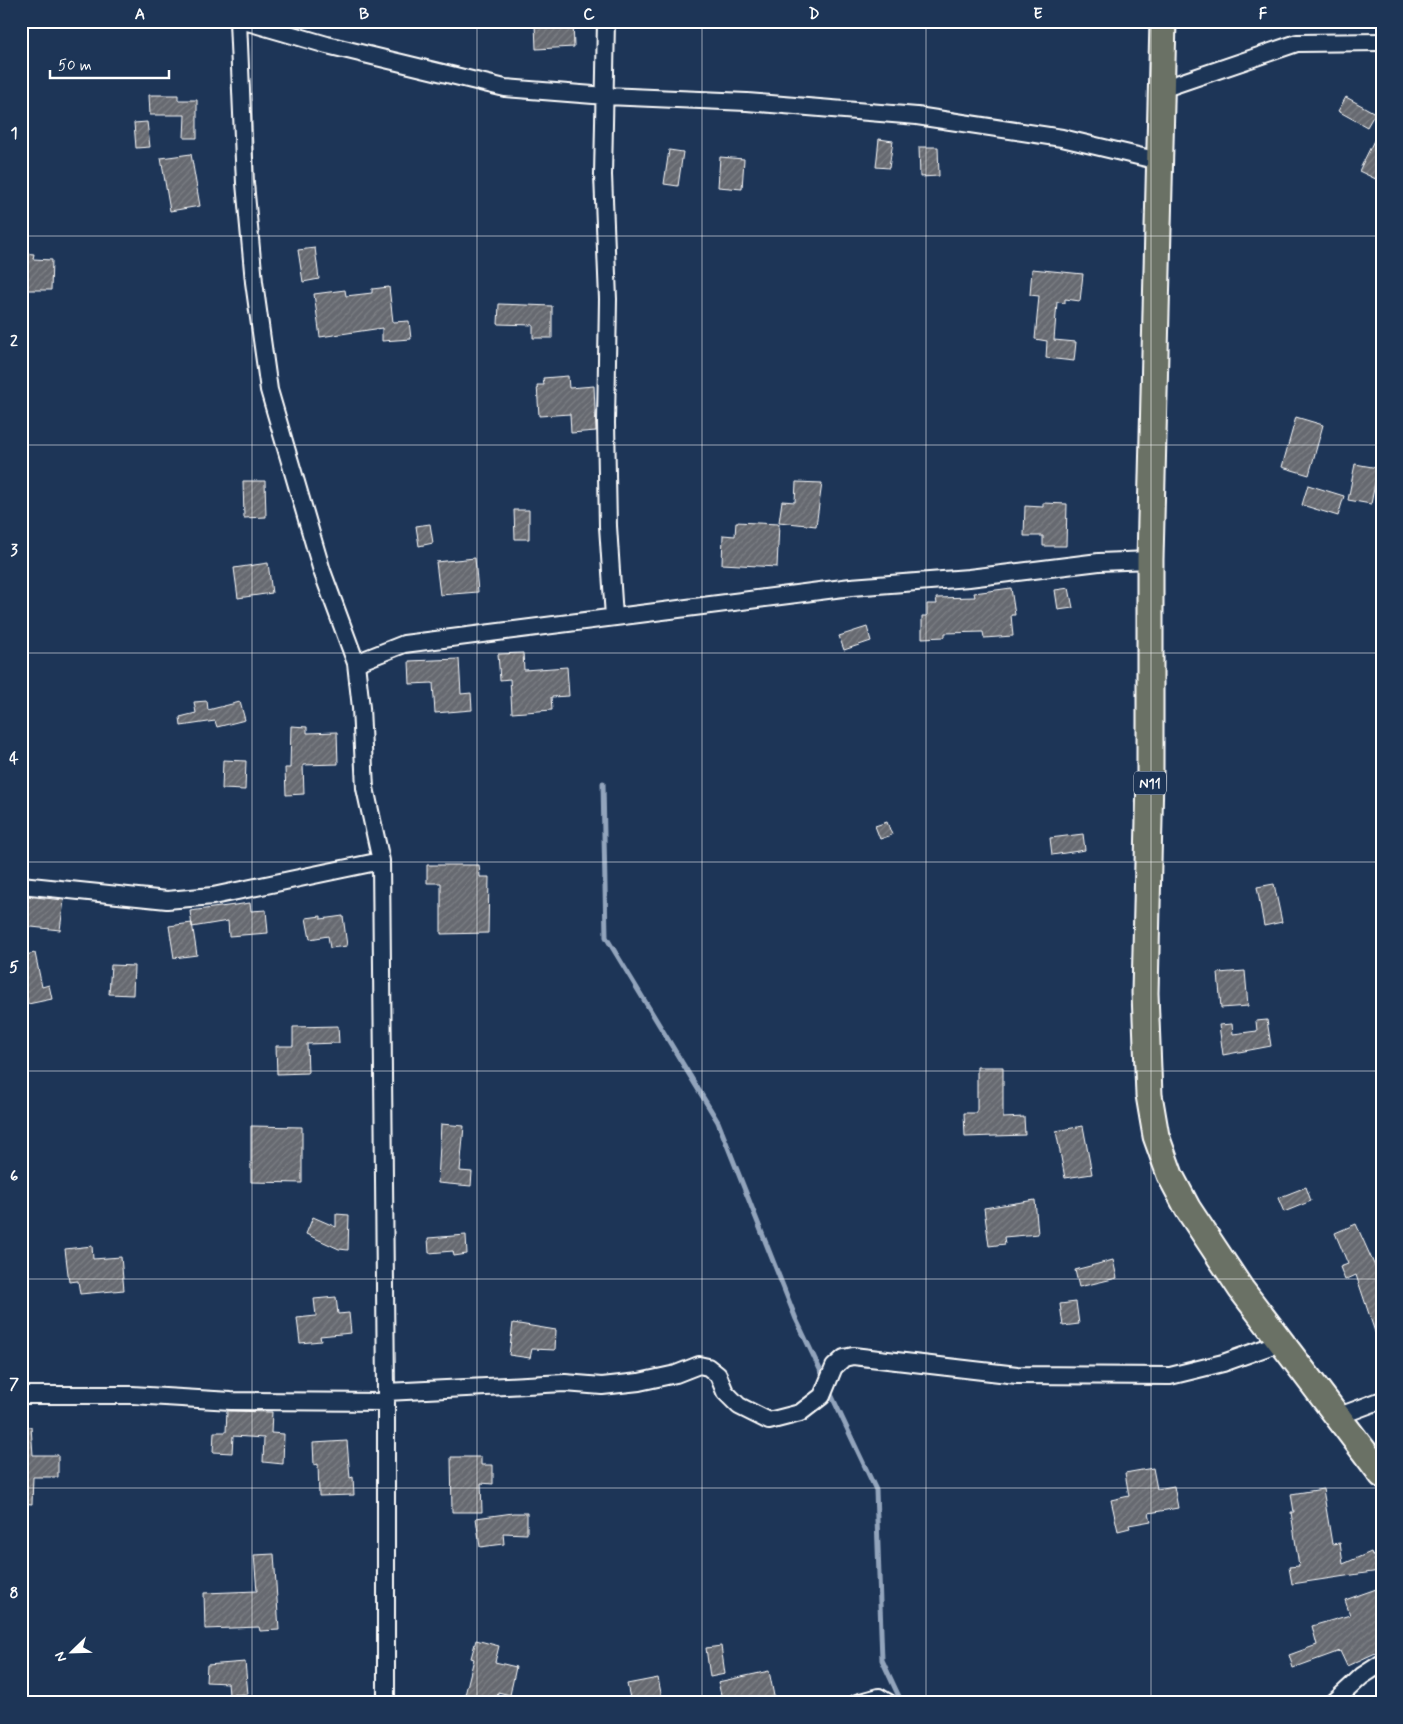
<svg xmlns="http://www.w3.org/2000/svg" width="1403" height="1724" font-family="Mynerve,sans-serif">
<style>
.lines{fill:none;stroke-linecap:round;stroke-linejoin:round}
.stream{stroke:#92a4bc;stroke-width:5}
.building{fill:url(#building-hatch);stroke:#fff}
.minor-casing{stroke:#fff;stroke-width:20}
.highway-casing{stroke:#fff;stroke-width:29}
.minor{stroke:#1d3557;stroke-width:16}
.highway{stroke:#6a7165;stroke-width:25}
.grid{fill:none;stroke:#fff;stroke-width:1;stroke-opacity:0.55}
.labels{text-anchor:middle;stroke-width:5;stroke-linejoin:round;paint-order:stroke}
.shield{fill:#1d3557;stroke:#bbc2cd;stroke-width:1}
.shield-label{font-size:14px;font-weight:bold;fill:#fff}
.neatline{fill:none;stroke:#fff;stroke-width:2}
.grid-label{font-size:16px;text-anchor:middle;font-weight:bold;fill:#fff}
</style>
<defs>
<pattern id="building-hatch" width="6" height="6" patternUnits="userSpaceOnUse" patternTransform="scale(1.25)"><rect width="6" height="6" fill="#666970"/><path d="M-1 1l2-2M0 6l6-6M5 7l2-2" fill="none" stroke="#7d8085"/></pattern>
</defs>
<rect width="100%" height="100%" fill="#1d3557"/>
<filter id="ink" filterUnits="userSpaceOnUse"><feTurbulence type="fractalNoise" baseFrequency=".02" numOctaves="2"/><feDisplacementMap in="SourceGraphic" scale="10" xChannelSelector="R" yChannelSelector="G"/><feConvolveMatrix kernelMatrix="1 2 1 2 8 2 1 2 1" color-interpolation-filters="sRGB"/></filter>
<g filter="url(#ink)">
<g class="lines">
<!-- stream -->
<path class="stream" d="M 603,783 L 606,937 L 718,1122 L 796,1319 L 825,1380
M 829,1390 L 876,1490 L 882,1660 L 902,1703"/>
</g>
<!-- building -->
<path class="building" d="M 573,22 L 574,47 L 536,49 L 535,24 Z
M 149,95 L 178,95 L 178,100 L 197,100 L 197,138 L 184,138 L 185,115 L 150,115 Z
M 1346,97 L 1375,113 L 1367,127 L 1338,111 Z
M 147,122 L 150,147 L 136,148 L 134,123 Z
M 1382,124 L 1382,182 L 1359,171 Z
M 879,139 L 893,141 L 889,168 L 876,167 Z
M 919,147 L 938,147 L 939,176 L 920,177 Z
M 669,150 L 683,152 L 678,186 L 664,184 Z
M 191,154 L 200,206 L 170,211 L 161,158 Z
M 720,157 L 744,159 L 742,189 L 718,187 Z
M 315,248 L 319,279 L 303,282 L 298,250 Z
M 22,253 L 34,254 L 33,259 L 52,260 L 51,290 L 21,290 Z
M 1032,269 L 1083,274 L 1080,301 L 1065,299 L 1065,303 L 1057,302 L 1054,340 L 1076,342 L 1074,361 L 1046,358 L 1047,341 L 1035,339 L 1039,296 L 1030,295 Z
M 389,287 L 393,322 L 409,321 L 411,339 L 382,341 L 382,328 L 320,337 L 314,294 L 345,290 L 346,296 L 372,293 L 372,289 Z
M 499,304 L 552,306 L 552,338 L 533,338 L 533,325 L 498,324 Z
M 568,376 L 569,388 L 594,386 L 596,431 L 571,433 L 570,414 L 539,416 L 537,385 L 544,385 L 543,378 Z
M 1296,417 L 1323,425 L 1309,475 L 1282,467 Z
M 1355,464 L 1378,468 L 1371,504 L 1348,500 Z
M 243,481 L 265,481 L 266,517 L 244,518 Z
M 796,482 L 822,483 L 816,526 L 779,522 L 782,501 L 795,502 Z
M 1308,485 L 1344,496 L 1338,516 L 1302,505 Z
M 1043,503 L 1067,504 L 1066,546 L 1043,546 L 1043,536 L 1024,536 L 1025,506 L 1043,507 Z
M 514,510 L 529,510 L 529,539 L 515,539 Z
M 736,522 L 779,524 L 777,567 L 722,564 L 723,535 L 735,536 Z
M 430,524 L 433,543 L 419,546 L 416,526 Z
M 475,558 L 478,592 L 440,595 L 436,562 Z
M 268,563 L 272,593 L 238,598 L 234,568 Z
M 1011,588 L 1015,615 L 1011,615 L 1013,636 L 984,638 L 983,632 L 945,633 L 945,637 L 922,638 L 922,616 L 927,616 L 927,604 L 937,604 L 936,598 L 975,597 L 974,593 Z
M 1069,588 L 1073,608 L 1058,610 L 1055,590 Z
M 867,627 L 871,641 L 844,650 L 839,636 Z
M 523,653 L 524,670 L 567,667 L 569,696 L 551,697 L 552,710 L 512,713 L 510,679 L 500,680 L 498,654 Z
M 459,659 L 461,694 L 471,693 L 472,710 L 435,713 L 433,683 L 410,684 L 409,661 Z
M 207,701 L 208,710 L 240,702 L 245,720 L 217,727 L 215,721 L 181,726 L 180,717 L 196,713 L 194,702 Z
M 291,726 L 307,727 L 307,733 L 337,732 L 338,764 L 303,765 L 304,794 L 286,795 L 285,768 L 290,768 Z
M 223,760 L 246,761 L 245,790 L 222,789 Z
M 887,822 L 892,835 L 880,839 L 875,826 Z
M 1083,834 L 1085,850 L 1052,855 L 1050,838 Z
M 427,865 L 479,865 L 480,877 L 489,877 L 488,933 L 441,934 L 441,883 L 427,883 Z
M 1274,884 L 1282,922 L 1264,926 L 1257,887 Z
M 25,896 L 64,900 L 60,930 L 22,926 Z
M 250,903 L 251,911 L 266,910 L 268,933 L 229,936 L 228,921 L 192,927 L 190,911 Z
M 321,916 L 321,919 L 343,916 L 347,946 L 330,948 L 328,936 L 310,939 L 306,918 Z
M 192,923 L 197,955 L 174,958 L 169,926 Z
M 35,953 L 42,987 L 49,985 L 52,999 L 28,1004 L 21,968 L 21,956 Z
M 111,965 L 134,966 L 133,995 L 109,994 Z
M 1245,971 L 1248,1006 L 1221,1008 L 1218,973 Z
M 1267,1020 L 1271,1046 L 1223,1055 L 1219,1025 L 1232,1024 L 1233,1034 L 1257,1031 L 1256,1021 Z
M 338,1026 L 339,1043 L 307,1044 L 308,1073 L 277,1074 L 276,1046 L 293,1046 L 293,1027 Z
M 977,1067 L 1003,1067 L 1003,1118 L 1024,1117 L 1025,1135 L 965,1137 L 964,1113 L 977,1113 Z
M 441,1124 L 464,1126 L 460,1171 L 472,1172 L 471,1186 L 438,1183 Z
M 251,1126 L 302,1127 L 302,1183 L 251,1182 Z
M 1083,1126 L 1092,1174 L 1065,1178 L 1056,1131 Z
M 1306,1187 L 1311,1201 L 1284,1212 L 1278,1198 Z
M 1035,1200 L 1038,1234 L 1004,1237 L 1005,1244 L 989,1246 L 984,1208 Z
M 336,1214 L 349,1215 L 348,1250 L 339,1249 L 306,1234 L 313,1217 L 336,1227 Z
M 1356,1224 L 1382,1282 L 1382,1343 L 1379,1344 L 1356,1275 L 1345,1280 L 1340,1267 L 1348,1264 L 1335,1233 Z
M 466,1235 L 467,1254 L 454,1256 L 453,1251 L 429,1253 L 428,1238 Z
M 92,1246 L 93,1259 L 121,1257 L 124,1290 L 80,1294 L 78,1281 L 69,1282 L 65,1249 Z
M 1113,1260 L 1117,1278 L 1079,1287 L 1075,1270 Z
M 336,1297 L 338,1314 L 349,1313 L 351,1333 L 320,1336 L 321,1341 L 300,1343 L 297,1318 L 316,1316 L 314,1299 Z
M 1076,1302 L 1079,1324 L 1063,1326 L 1060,1304 Z
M 513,1323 L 556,1330 L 555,1350 L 532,1349 L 530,1358 L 509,1355 Z
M 227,1411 L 272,1412 L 271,1433 L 284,1434 L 283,1464 L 263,1462 L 264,1438 L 233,1436 L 232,1453 L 213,1452 L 214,1432 L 226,1432 Z
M 21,1427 L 31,1427 L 33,1455 L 58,1455 L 58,1477 L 33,1477 L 32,1504 L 21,1503 Z
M 347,1441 L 350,1478 L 353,1477 L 354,1495 L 319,1496 L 318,1464 L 314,1465 L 313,1443 Z
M 451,1457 L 481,1457 L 481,1465 L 493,1465 L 493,1484 L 481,1483 L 482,1512 L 452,1512 Z
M 1153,1468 L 1157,1489 L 1174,1486 L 1178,1508 L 1149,1513 L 1151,1521 L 1129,1525 L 1130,1528 L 1118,1531 L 1111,1500 L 1129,1496 L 1125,1473 Z
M 1323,1489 L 1332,1544 L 1340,1543 L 1343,1564 L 1371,1552 L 1379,1571 L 1292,1584 L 1289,1567 L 1299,1566 L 1291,1512 L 1294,1512 L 1291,1494 Z
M 513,1513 L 527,1513 L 527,1534 L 503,1533 L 504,1544 L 480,1547 L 476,1518 Z
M 274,1554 L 279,1630 L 260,1631 L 259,1627 L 205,1629 L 204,1593 L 257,1591 L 254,1555 Z
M 1382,1587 L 1382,1650 L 1347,1666 L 1340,1651 L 1293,1668 L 1289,1655 L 1317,1645 L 1312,1626 L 1350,1615 L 1345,1600 Z
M 476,1640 L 499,1646 L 495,1662 L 516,1667 L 510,1695 L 498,1692 L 496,1703 L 463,1703 L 474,1659 L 471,1658 Z
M 721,1646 L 725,1674 L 710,1677 L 706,1648 Z
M 245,1662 L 248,1694 L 229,1695 L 228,1683 L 206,1682 L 207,1665 Z
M 769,1671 L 775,1701 L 755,1703 L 755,1699 L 723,1703 L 718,1682 Z
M 658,1678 L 663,1703 L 631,1703 L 627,1684 Z"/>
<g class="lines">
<defs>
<path id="minor" d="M 238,21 L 245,183 L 254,282 L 269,390 L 322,571 L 356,663 L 361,708 L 365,788 L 381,861 L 386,1392 L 386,1703
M 244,21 L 327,45 L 505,88 L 606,96 L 747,102 L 917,116 L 1062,138 L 1159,161
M 606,21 L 603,175 L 608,299 L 606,423 L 608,526 L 614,617
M 1162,89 L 1297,43 L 1382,42
M 356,663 L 404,644 L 851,587 L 969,578 L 1099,562 L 1150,560
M 21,885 L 167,900 L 213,896 L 381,861
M 386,1392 L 565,1383 L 602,1386 L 639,1382 L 676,1374 L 699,1365 L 708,1367 L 718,1375 L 725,1392 L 739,1406 L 769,1421 L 800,1413 L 822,1396 L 834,1367 L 844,1358 L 853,1356 L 1017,1375 L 1170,1376 L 1223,1363 L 1282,1342
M 21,1395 L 132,1395 L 231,1401 L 386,1402
M 1339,1416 L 1382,1400
M 857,1703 L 879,1697 L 889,1703
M 1333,1703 L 1362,1676 L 1382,1663"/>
<path id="highway" d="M 1163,21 L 1150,560 L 1150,776 L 1145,993 L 1149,1095 L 1156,1136 L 1170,1175 L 1188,1209 L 1241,1289 L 1382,1475"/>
</defs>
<!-- minor casing -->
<use href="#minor" class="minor-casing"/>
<!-- highway casing -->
<use href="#highway" class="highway-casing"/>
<!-- minor -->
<use href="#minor" class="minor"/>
<!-- highway -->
<use href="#highway" class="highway"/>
</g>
</g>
<!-- grid -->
<path class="grid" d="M 252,21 L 252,1703M 477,21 L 477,1703M 702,21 L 702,1703M 926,21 L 926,1703M 1151,21 L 1151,1703M 21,236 L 1382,236M 21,445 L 1382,445M 21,653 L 1382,653M 21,862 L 1382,862M 21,1071 L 1382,1071M 21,1279 L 1382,1279M 21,1488 L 1382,1488"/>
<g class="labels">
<!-- shield labels -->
<rect class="shield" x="1134" y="771.5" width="32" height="23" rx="4"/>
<g class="shield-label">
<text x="1150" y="788">N11</text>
</g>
</g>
<!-- margin -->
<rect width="1403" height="1724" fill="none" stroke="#1d3557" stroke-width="55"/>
<!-- north arrow -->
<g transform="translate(72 1652) rotate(247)" stroke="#1d3557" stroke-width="4" paint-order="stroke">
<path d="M0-4L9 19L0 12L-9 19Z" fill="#ffffff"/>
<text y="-8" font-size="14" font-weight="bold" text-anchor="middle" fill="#ffffff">N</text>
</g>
<!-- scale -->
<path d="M50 70v8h119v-8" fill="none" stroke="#ffffff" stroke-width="2.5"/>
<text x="58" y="70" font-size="15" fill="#ffffff" stroke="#1d3557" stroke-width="4" paint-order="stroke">50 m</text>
<rect x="28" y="28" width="1348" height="1668" class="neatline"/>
<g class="grid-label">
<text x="140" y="19">A</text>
<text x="364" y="19">B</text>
<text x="589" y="19">C</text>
<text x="814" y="19">D</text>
<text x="1038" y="19">E</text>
<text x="1263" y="19">F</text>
<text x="14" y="138">1</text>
<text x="14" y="346">2</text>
<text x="14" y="555">3</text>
<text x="14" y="763">4</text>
<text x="14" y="972">5</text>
<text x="14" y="1181">6</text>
<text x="14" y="1389">7</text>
<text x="14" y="1598">8</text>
</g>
</svg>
